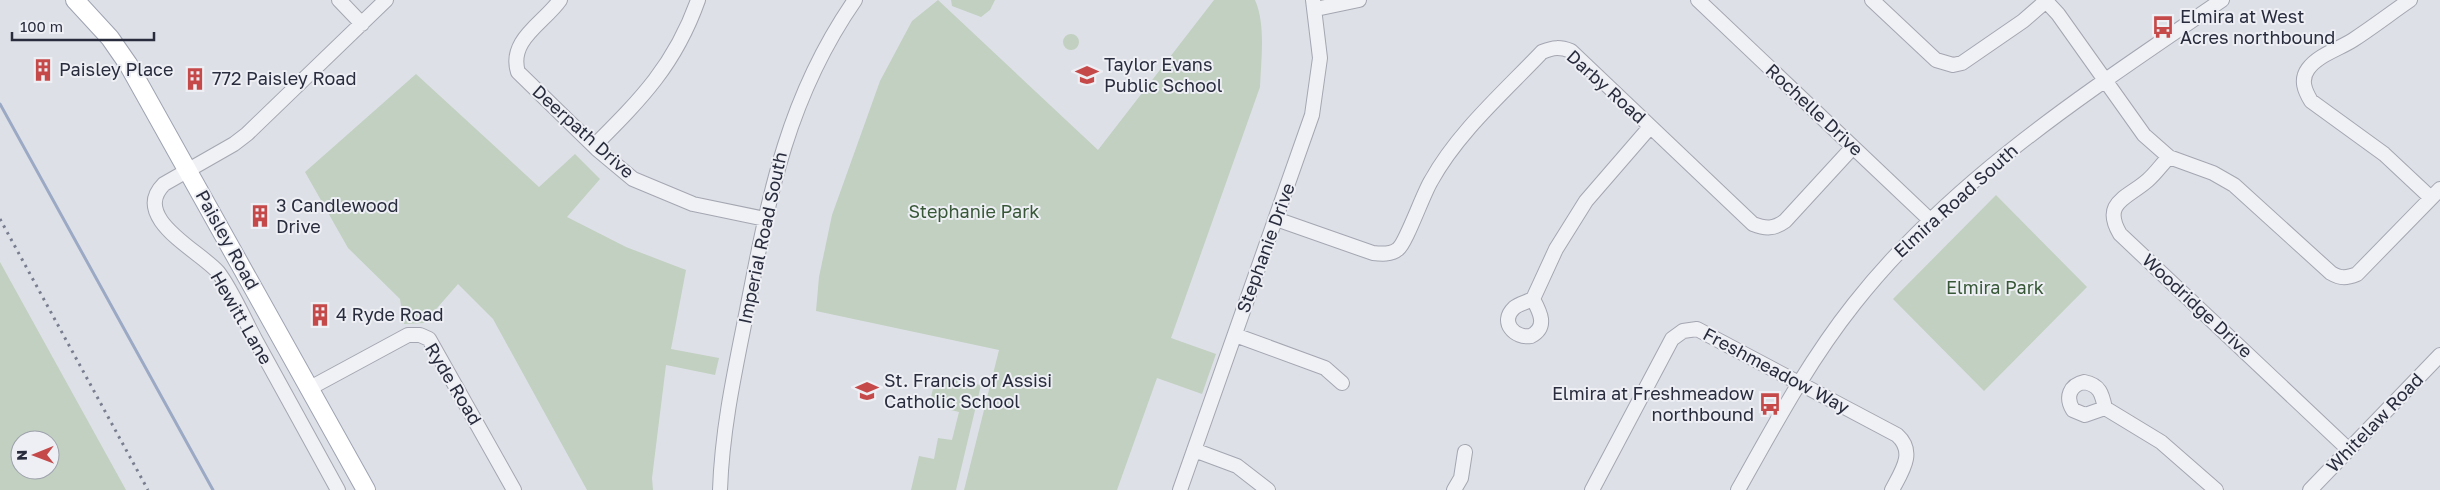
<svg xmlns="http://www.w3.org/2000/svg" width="2440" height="490" font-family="'Golos Text',sans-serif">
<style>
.green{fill:#c1d0c0;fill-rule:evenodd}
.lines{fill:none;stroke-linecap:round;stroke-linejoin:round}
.stream{stroke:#9ba9c5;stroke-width:3}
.minor-casing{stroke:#a4a6b1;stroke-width:16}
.major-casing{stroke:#9ea3b2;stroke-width:20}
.minor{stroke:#f0f1f5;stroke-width:14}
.major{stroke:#fff;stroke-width:18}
.rail{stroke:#787e8f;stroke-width:3;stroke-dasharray:2.5 5;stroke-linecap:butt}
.labels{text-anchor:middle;stroke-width:4;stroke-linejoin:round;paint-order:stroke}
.poi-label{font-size:18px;fill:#282c3d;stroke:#edeff4;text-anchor:start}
.street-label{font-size:18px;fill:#282c3d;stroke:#edeff4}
.park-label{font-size:18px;fill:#375736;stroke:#edeff4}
</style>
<rect width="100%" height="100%" fill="#dee0e7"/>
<!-- green -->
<path class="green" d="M 938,0 L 1098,150 L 1214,0 L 1255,0 C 1266,25 1261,60 1260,87 L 1171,338 L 1216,354 L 1202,394 L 1157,378 L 1117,490 L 964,490 L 999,350 L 816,311 L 819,277 L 832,215 L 880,81 L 912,21 Z
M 951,0 L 995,0 L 990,10 L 981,17 L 952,6 Z
M1063 42a8 8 0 1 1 16 0a8 8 0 1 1-16 0Z
M 416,74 L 539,187 L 575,154 L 600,179 L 567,217 L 626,247 L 686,270 L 671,349 L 719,358 L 715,375 L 666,365 L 652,478 L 653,490 L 587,490 L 493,319 L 458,284 L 424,323 L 404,324 L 400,299 L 348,248 L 305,172 Z
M 1996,195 L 2087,287 L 1984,391 L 1893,299 Z
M 0,262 L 126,490 L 0,490 ZM 20,440 L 50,440 L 50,470 L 20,470 Z
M 936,376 L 981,385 L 956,490 L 911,490 L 919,456 L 934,459 L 938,438 L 952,440 L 959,412 L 947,409 L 948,402 L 931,397 Z"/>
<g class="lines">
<!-- stream -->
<path class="stream" d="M 0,104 L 213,490"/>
<defs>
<path id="minor" d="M 339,0 L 362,24
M 560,0 C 544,23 508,40 518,72 L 597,149 L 633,179 L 693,204 L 765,219
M 1698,0 L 1930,220
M 1872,0 L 1936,60 L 1953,65 L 1962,63 L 2023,21 L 2046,1
M 2045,0 L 2058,14 L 2144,135 L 2169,157 L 2213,173 L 2234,185 L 2331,273 C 2341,279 2347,278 2357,274 L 2440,189
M 2410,0 C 2391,13 2373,27 2353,40 C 2339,49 2318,55 2308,69 C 2300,80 2305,91 2311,101 L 2384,154 L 2431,198
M 1316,9 L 1359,0
M 594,146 C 641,99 675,65 698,0
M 2169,157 C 2162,164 2156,173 2148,180 C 2128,198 2101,202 2120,234 L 2349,450
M 1276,219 L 1373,253 C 1381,254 1391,255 1398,249 C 1406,243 1423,194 1431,181 C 1458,132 1504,92 1542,52 C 1554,47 1560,47 1571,51 L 1753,224 C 1766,229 1774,229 1785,221 L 1853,147
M 1533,299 C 1540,312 1548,327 1531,336 C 1515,339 1499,322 1514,308 C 1518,304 1527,302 1533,299 L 1556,249 L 1586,201 L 1650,127
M 1235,335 L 1325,368 L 1342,383
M 2084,382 C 2100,385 2102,394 2105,408 L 2085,415 L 2073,410 C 2065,397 2070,385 2084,382 Z
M 310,388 L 408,335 L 420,335 L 429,339 L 514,490
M 2105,408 L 2161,442 L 2216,490
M 1194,450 L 1237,466 L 1268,490
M 338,490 C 310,440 283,389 255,339 C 244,319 232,290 218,272 C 200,251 130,218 164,184 L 234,144 L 247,134 L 386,0
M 720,490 C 722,429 735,370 747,310 C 769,196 787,98 855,0
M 1180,490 L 1312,115 L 1320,58 L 1313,0
M 1454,490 L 1461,478 L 1465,452
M 1592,490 L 1672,339 L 1683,331 L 1697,329 L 1897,435 C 1916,452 1902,471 1892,490
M 1738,490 C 1774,426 1808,362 1854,304 C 1954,177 2091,90 2222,0
M 2310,490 L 2440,355"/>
<path id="major" d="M 75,0 L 110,38 L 128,64 L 366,490"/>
</defs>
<!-- minor casing -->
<use href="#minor" class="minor-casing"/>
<!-- major casing -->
<use href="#major" class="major-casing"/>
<!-- minor -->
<use href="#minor" class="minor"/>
<!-- major -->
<use href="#major" class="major"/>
<!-- rail -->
<path class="rail" d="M 0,219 L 148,490"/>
</g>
<!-- icons -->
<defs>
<symbol id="bus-bare" viewBox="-9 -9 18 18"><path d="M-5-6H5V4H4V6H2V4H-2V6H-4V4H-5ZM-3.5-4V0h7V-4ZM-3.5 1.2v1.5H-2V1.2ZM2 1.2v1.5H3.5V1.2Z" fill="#c64949" stroke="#edeff4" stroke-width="2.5" paint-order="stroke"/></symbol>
<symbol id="building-bare" viewBox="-9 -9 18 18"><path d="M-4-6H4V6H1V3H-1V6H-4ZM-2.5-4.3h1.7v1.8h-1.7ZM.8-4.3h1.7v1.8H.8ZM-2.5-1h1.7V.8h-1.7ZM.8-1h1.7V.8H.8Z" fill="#c64949" stroke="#edeff4" stroke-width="2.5" paint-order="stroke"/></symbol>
<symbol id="school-bare" viewBox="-9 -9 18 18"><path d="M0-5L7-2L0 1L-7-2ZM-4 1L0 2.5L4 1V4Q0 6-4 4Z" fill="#c64949" stroke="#edeff4" stroke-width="2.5" paint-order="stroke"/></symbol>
</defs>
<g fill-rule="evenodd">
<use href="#bus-bare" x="2147" y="11" width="32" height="32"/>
<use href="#building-bare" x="27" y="54" width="32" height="32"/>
<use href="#school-bare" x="1071" y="59" width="32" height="32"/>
<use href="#building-bare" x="179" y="63" width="32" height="32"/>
<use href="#building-bare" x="244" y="200" width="32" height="32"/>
<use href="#building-bare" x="304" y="299" width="32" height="32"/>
<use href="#school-bare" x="851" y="375" width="32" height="32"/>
<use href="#bus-bare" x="1754" y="388" width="32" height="32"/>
</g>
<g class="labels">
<!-- poi labels -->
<g class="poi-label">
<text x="2180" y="23">Elmira at West<tspan x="2180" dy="21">Acres northbound</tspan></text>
<text x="1104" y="71">Taylor Evans<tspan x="1104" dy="21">Public School</tspan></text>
<text x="59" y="76">Paisley Place</text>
<text x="212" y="85">772 Paisley Road</text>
<text x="276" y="212">3 Candlewood<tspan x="276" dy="21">Drive</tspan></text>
<text x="336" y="321">4 Ryde Road</text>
<text x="884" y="387">St. Francis of Assisi<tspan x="884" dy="21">Catholic School</tspan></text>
<text x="1754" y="400" text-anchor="end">Elmira at Freshmeadow<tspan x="1754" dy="21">northbound</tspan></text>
</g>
<!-- street labels -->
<g class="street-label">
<text transform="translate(1606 87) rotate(42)" y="6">Darby Road</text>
<text transform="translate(1814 110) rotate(43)" y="6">Rochelle Drive</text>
<text transform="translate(583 132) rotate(42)" y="6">Deerpath Drive</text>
<text transform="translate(1956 201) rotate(-42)" y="6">Elmira Road South</text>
<text transform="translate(763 238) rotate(-78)" y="6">Imperial Road South</text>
<text transform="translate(227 240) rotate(61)" y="6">Paisley Road</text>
<text transform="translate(1266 248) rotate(-70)" y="6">Stephanie Drive</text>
<text transform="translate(2197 306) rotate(43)" y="6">Woodridge Drive</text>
<text transform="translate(241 318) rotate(60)" y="6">Hewitt Lane</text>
<text transform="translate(1776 371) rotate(28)" y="6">Freshmeadow Way</text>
<text transform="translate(453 384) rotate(59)" y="6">Ryde Road</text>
<text transform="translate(2375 423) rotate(-46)" y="6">Whitelaw Road</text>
</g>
<!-- park labels -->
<g class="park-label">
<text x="974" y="218">Stephanie Park</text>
<text x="1995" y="294">Elmira Park</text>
</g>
</g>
<!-- north arrow -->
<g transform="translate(35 455) rotate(269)"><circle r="24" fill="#edeff4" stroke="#9ea1ab"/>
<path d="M0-4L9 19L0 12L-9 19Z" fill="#c64949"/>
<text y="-8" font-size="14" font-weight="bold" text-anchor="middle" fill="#282c3d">N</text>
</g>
<!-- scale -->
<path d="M12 32v8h142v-8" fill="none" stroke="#282c3d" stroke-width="2.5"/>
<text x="20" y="32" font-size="15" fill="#282c3d" stroke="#edeff4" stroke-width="4" paint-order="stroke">100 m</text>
</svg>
